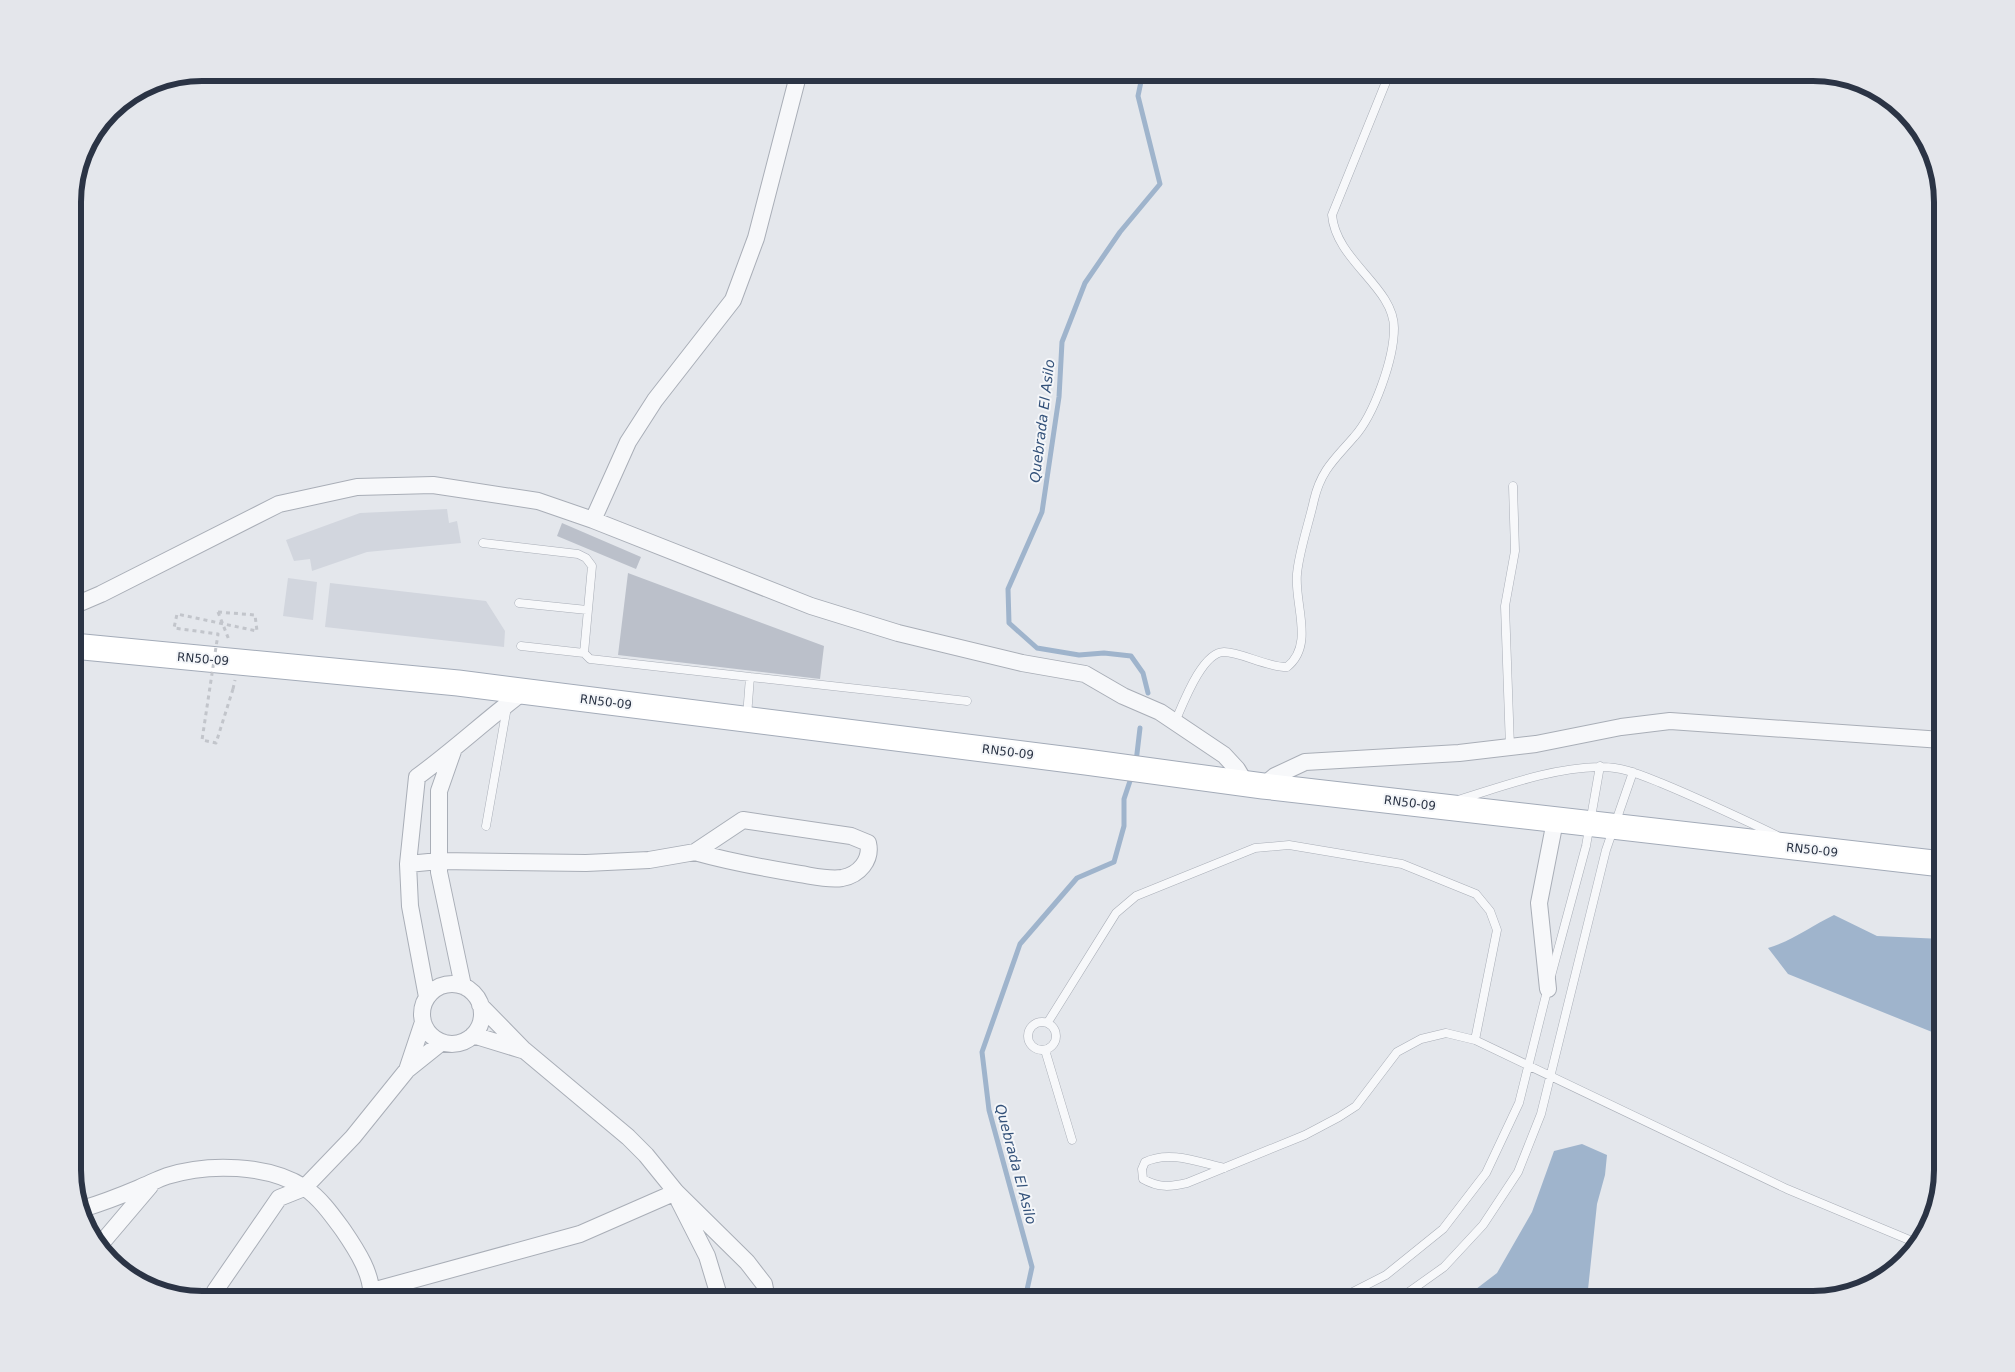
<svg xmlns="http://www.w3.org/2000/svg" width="2015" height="1372" font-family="'DejaVu Sans',sans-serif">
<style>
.built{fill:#d2d6de}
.water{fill:#9fb4cc}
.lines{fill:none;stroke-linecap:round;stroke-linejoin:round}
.stream{stroke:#9fb4cc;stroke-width:5}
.building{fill:#bbc0ca}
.service-casing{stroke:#a9aeb7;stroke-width:9}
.minor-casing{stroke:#a9aeb7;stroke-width:18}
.primary-casing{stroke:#a3abb8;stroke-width:27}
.path{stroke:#c2c5cb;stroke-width:3;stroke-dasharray:4 4;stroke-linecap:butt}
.service{stroke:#f7f8fa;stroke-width:8}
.minor{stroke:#f7f8fa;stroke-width:16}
.primary{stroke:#fff;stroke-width:25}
.path-bridge{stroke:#c2c5cb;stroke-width:3;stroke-dasharray:4 4;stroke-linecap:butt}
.labels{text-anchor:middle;stroke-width:4;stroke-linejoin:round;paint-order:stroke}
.street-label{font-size:12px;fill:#2b3445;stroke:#f4f6f9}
.water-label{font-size:14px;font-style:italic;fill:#34527a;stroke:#f4f6f9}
.rim{fill:none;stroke:#2b3445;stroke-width:6}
</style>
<rect width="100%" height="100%" fill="#e4e7ec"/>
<!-- built -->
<path class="built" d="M 447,509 L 449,523 L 457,521 L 461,543 L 367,552 L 312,571 L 310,559 L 294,561 L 286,540 L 360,513 Z
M 288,578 L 317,582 L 313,620 L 283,616 Z
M 330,583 L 486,601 L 505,631 L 504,647 L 325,627 Z"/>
<!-- water -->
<path class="water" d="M 1834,915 L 1877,936 L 1942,939 L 1942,1036 L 1788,974 L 1768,948 C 1792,941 1811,926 1834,915 Z
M 1582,1144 L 1607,1155 L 1605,1175 L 1597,1204 L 1587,1299 L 1463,1299 L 1497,1273 L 1532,1212 L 1554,1151 Z"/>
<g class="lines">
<!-- stream -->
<path class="stream" d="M 1143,72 L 1138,96 L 1160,184 L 1120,232 L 1085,283 L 1062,342 L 1059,397 L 1042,512 L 1008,589 L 1009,623 L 1037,648 L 1079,655 L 1104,653 L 1131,656 L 1143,673 L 1148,693
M 1136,762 L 1140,728
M 1025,1299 L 1032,1267 L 989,1110 L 982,1052 L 1020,944 L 1077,878 L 1114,862 L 1124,826 L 1124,799 L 1132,775"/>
</g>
<!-- building -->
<path class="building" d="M 562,523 L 641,557 L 636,569 L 557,536 Z
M 628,573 L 824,646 L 820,679 L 618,655 Z"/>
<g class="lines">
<defs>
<path id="service" d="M 483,543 L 578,554 L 586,558 L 592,566 L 584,653 L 590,659 L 750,677 L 747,716
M 519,603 L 587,610
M 521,646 L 584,653
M 750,677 L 967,701
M 1175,722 C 1183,704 1202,652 1224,652 C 1241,652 1266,667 1287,667 C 1315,645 1294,604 1297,574 C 1299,551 1309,523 1314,500 C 1321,470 1335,459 1354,437 C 1374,415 1394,359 1394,328 C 1394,287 1336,261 1332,215 L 1390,72
M 1510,747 L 1505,606 L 1515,551 L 1513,486
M 1458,800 C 1504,786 1551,768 1599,767 C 1621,766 1641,775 1661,783 C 1700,799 1738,817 1776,835
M 486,826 L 507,707
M 1551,976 L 1586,846 L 1600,766
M 1048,1022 L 1116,913 L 1136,896 L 1255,848 L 1289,845 L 1402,864 L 1476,894 L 1490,911 L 1497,930 L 1475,1040
M1028 1036a14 14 0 1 1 28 0a14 14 0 1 1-28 0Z
M 1045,1050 L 1072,1140
M 1224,1168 C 1198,1162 1169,1150 1145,1162 L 1142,1169 L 1143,1179 C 1159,1188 1170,1187 1187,1183 L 1305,1135 L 1339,1117 L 1356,1106 L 1397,1052 L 1421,1039 L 1446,1033 L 1475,1040 L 1787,1189 L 1919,1244
M 1339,1299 L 1386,1275 L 1443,1229 L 1486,1173 L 1519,1103 L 1548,987
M 1399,1299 L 1444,1267 L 1483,1225 L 1518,1172 L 1541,1114 L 1606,850 L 1633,772"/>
<path id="minor" d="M 593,520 L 628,442 L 655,400 L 733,300 L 756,238 L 799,72
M 73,606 L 101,594 L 279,504 L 357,487 L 433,485 L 538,501 L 593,520 L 811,606 L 898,633 L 1022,663 L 1085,674 L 1123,696 L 1160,712 L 1224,755 L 1237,769 L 1246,784
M 453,751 L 439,791 L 439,872 L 463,986
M 1263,786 L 1275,776 L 1305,762 L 1459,753 L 1536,744 L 1621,727 L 1670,721 L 1942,740
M 408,864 L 439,861 L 586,863 L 649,860 L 695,852 L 743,820 L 851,836 L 868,843 C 872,860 859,875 842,878 C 828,880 813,876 800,874 C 764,868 730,862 695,852
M422 1014a30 30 0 1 1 60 0a30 30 0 1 1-60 0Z
M 1548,989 L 1539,903 L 1555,821
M 427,997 L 410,906 L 408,864 L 417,777 C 454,750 487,719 523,692
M 480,1005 L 524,1050 L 628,1137 L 646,1155 L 676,1192 L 747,1262 L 764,1284 L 767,1299
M 473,1035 L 522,1050
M 407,1070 L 423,1022
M 679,1201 L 707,1256 L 720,1299
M 82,1209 C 102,1203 120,1196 139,1188 C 149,1184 158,1179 167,1176 C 208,1163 268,1164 305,1188 C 320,1198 332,1215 343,1230 C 356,1249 374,1276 371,1299
M 98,1243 L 105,1239 L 150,1186
M 372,1291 L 580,1234 L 676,1192
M 213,1299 L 215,1291 L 279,1198 L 304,1188 L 353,1137 L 407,1070 L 442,1042"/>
<path id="primary" d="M 73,646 L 458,683 L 1086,762 L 1263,786 L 1942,864"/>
</defs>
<!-- service casing -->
<use href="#service" class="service-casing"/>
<!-- minor casing -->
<use href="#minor" class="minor-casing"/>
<!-- primary casing -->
<use href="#primary" class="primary-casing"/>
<!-- path -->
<path class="path" d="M 218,612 L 229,640
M 233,689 L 235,680"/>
<!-- service -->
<use href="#service" class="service"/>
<!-- minor -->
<use href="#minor" class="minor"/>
<!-- primary -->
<use href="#primary" class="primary"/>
<!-- path-bridge -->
<path class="path-bridge" d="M 218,612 L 255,615 L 257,631 L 177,614 L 174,628 L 218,634 L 202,740 L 216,743 L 233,689"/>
</g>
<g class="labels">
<!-- street labels -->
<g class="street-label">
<text transform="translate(203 659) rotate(5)" y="4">RN50-09</text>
<text transform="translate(606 702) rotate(7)" y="4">RN50-09</text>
<text transform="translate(1008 752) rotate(7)" y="4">RN50-09</text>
<text transform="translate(1410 803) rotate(7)" y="4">RN50-09</text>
<text transform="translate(1812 850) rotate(6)" y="4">RN50-09</text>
</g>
<!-- water labels -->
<g class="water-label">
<text transform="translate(1042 421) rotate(-83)" y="5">Quebrada El Asilo</text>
<text transform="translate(1016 1164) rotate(75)" y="5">Quebrada El Asilo</text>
</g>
</g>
<!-- crop -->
<path d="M0 0H2015V1372H0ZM202 81H1813A121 121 0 0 1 1934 202V1170A121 121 0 0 1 1813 1291H202A121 121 0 0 1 81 1170V202A121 121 0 0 1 202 81Z" fill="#e4e6eb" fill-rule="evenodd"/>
<path class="rim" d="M202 81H1813A121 121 0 0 1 1934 202V1170A121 121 0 0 1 1813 1291H202A121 121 0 0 1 81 1170V202A121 121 0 0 1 202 81Z"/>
</svg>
